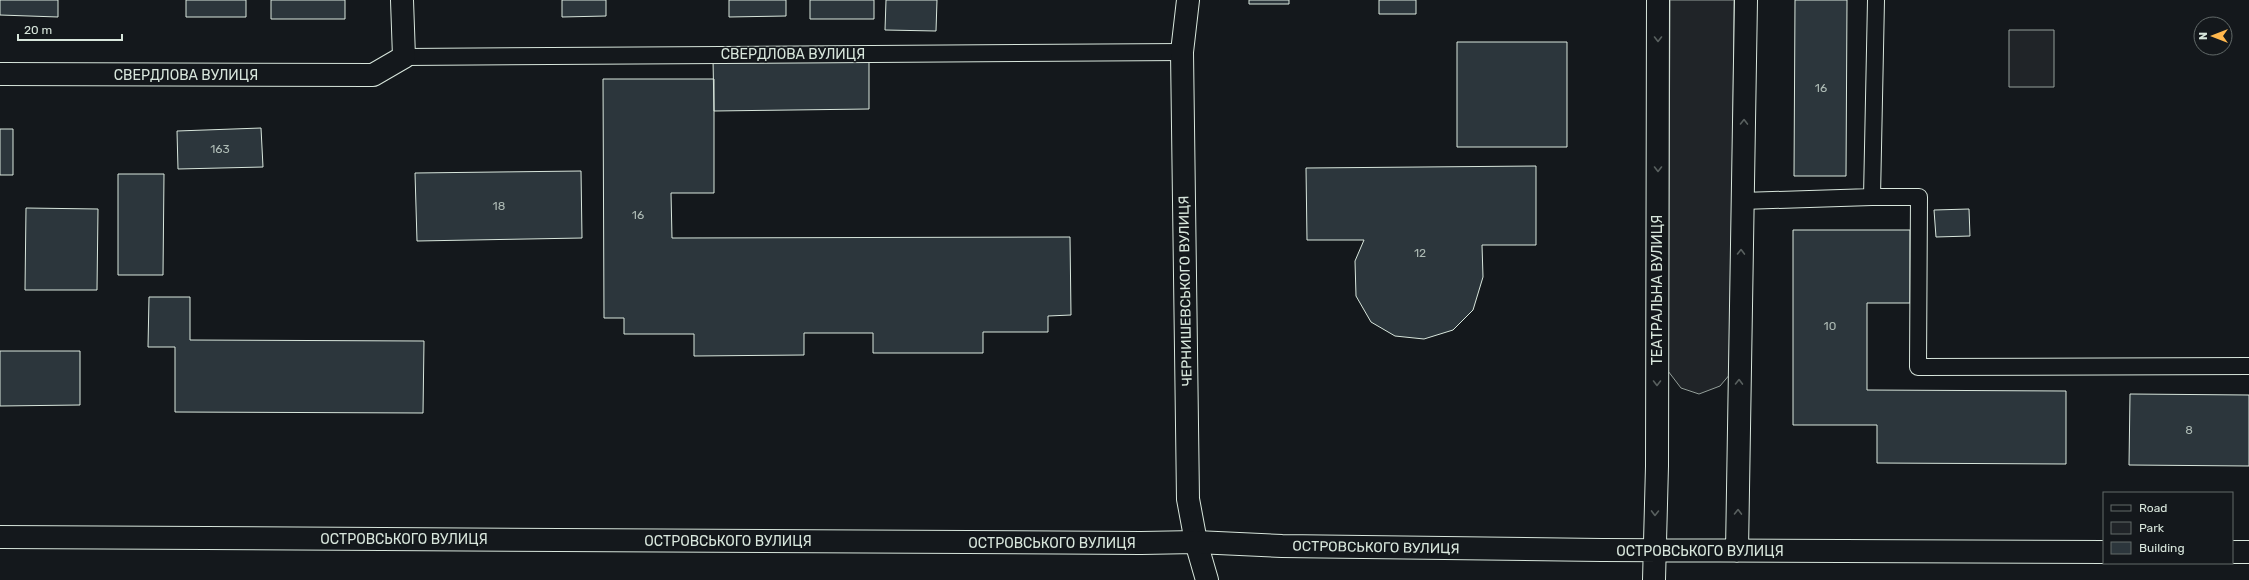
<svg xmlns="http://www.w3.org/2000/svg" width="2249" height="580" font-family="Rubik,sans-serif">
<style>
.green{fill:#202428;stroke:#939e99}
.building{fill:#2c363c;stroke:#d8e6dc}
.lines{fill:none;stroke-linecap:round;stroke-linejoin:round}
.lane-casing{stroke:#d8e6dc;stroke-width:18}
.street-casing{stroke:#d8e6dc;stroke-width:24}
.secondary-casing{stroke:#d8e6dc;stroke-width:24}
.lane{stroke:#14181c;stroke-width:16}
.street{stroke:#14181c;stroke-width:22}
.secondary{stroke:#14181c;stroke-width:22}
.oneway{stroke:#59605f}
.labels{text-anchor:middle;stroke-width:3;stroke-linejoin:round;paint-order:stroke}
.number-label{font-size:12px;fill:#adbab4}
.street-label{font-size:14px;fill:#d8e6dc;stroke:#14181c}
</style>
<rect width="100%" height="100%" fill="#14181c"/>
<!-- green -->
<path class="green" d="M 1670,0 L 1734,0 L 1731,373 L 1720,386 L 1699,394 L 1681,388 L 1668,371 Z
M 2009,30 L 2054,30 L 2054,87 L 2009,87 Z"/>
<!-- building -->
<path class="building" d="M 0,0 L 58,0 L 58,17 L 0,15 Z
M 186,0 L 246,0 L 246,17 L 186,17 Z
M 271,0 L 345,0 L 345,19 L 271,19 Z
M 562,0 L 606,0 L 606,16 L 562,17 Z
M 729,0 L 786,0 L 786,16 L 729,17 Z
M 810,0 L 874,0 L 874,19 L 810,19 Z
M 886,0 L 937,0 L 936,31 L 885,30 Z
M 1249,0 L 1289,0 L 1289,4 L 1249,4 Z
M 1379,0 L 1416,0 L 1416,14 L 1379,14 Z
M 1795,0 L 1847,0 L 1846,176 L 1794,176 Z
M 1457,42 L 1567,42 L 1567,147 L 1457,147 Z
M 869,58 L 869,109 L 714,111 L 713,60 Z
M 603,79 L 714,79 L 714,193 L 671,193 L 672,238 L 1070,237 L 1071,315 L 1048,316 L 1048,332 L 983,332 L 983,353 L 873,353 L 873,333 L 804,333 L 804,355 L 694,356 L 694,334 L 624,334 L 624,318 L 604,318 Z
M 261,128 L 263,167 L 178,169 L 177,131 Z
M 0,129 L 13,129 L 13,175 L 0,175 Z
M 1536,166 L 1536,245 L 1482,245 L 1483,277 L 1473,310 L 1453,330 L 1424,339 L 1395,336 L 1371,322 L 1356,296 L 1355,261 L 1364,240 L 1307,240 L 1306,168 Z
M 581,171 L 582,238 L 417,241 L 415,173 Z
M 118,174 L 164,174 L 163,275 L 118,275 Z
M 26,208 L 98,209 L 97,290 L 25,290 Z
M 1969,209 L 1970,236 L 1936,237 L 1934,210 Z
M 1793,230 L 1910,230 L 1910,303 L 1867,303 L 1867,390 L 2066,391 L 2066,464 L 1877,463 L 1877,425 L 1793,425 Z
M 149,297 L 190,297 L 190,340 L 424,341 L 423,413 L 175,412 L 175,347 L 148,347 Z
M 0,351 L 80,351 L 80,405 L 0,406 Z
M 2130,394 L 2249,395 L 2249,466 L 2129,465 Z"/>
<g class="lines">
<defs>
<path id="lane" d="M 404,57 L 1182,52
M 1872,197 L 1919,197 L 1918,367 L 2249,366
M 1742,201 L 1872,197 L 1876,0"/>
<path id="street" d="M 1188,0 L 1182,52 L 1188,499 L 1196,542 L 1207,580
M 0,74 L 373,75 L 404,57 L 402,0"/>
<path id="secondary" d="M 0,537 L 1141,543 L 1196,542 L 1282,546 L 1602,550 L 2104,552
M 1737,551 L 1746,0
M 2232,552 L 2249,552
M 1654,580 L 1657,466 L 1658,0"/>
</defs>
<!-- lane casing -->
<use href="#lane" class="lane-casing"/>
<!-- street casing -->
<use href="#street" class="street-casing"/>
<!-- secondary casing -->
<use href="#secondary" class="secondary-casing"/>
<!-- lane -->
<use href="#lane" class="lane"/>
<!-- street -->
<use href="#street" class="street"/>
<!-- secondary -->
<use href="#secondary" class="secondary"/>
</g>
<!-- one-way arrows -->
<defs><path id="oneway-chevron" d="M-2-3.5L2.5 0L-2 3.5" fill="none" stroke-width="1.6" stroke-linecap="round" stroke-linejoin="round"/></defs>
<g class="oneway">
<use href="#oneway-chevron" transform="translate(1658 39) rotate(90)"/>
<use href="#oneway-chevron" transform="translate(1744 122) rotate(-89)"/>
<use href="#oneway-chevron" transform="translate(1658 169) rotate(90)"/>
<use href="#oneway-chevron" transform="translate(1741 252) rotate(-89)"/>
<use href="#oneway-chevron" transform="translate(1739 382) rotate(-89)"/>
<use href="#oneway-chevron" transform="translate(1657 383) rotate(90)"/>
<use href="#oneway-chevron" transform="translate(1738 512) rotate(-89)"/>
<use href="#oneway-chevron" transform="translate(1655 513) rotate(91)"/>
</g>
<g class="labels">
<!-- number labels -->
<g class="number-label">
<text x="1821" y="92">16</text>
<text x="220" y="153">163</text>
<text x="499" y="210">18</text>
<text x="638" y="219">16</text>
<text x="1420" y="257">12</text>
<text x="1830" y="330">10</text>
<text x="2189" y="434">8</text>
</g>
<!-- street labels -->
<g class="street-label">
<text x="793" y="59">СВЕРДЛОВА ВУЛИЦЯ</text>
<text x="186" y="80">СВЕРДЛОВА ВУЛИЦЯ</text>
<text transform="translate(1657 290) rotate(-90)" y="5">ТЕАТРАЛЬНА ВУЛИЦЯ</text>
<text transform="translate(1185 291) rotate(-91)" y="5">ЧЕРНИШЕВСЬКОГО ВУЛИЦЯ</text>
<text x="404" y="544">ОСТРОВСЬКОГО ВУЛИЦЯ</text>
<text x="728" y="546">ОСТРОВСЬКОГО ВУЛИЦЯ</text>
<text x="1052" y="548">ОСТРОВСЬКОГО ВУЛИЦЯ</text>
<text transform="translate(1376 547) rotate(1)" y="5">ОСТРОВСЬКОГО ВУЛИЦЯ</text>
<text x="1700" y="556">ОСТРОВСЬКОГО ВУЛИЦЯ</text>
</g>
</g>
<!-- legend -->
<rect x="2103" y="492" width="130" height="72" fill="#14181c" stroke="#626a69"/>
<rect x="2111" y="505" width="20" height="6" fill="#14181c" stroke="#626a69"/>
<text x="2139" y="512" font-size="12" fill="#d8e6dc">Road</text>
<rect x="2111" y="522" width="20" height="12" fill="#202428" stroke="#626a69"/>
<text x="2139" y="532" font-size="12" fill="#d8e6dc">Park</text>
<rect x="2111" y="542" width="20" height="12" fill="#2c363c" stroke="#626a69"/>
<text x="2139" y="552" font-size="12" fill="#d8e6dc">Building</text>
<!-- north arrow -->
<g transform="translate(2213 36) rotate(270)"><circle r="19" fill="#14181c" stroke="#626a69"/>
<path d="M0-3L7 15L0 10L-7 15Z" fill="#ffb74d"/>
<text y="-6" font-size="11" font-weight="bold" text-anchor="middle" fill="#d8e6dc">N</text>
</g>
<!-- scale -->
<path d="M18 34v6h104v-6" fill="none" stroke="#d8e6dc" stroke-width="2"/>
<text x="24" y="34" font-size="12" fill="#d8e6dc" stroke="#14181c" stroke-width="3" paint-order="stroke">20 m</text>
</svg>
